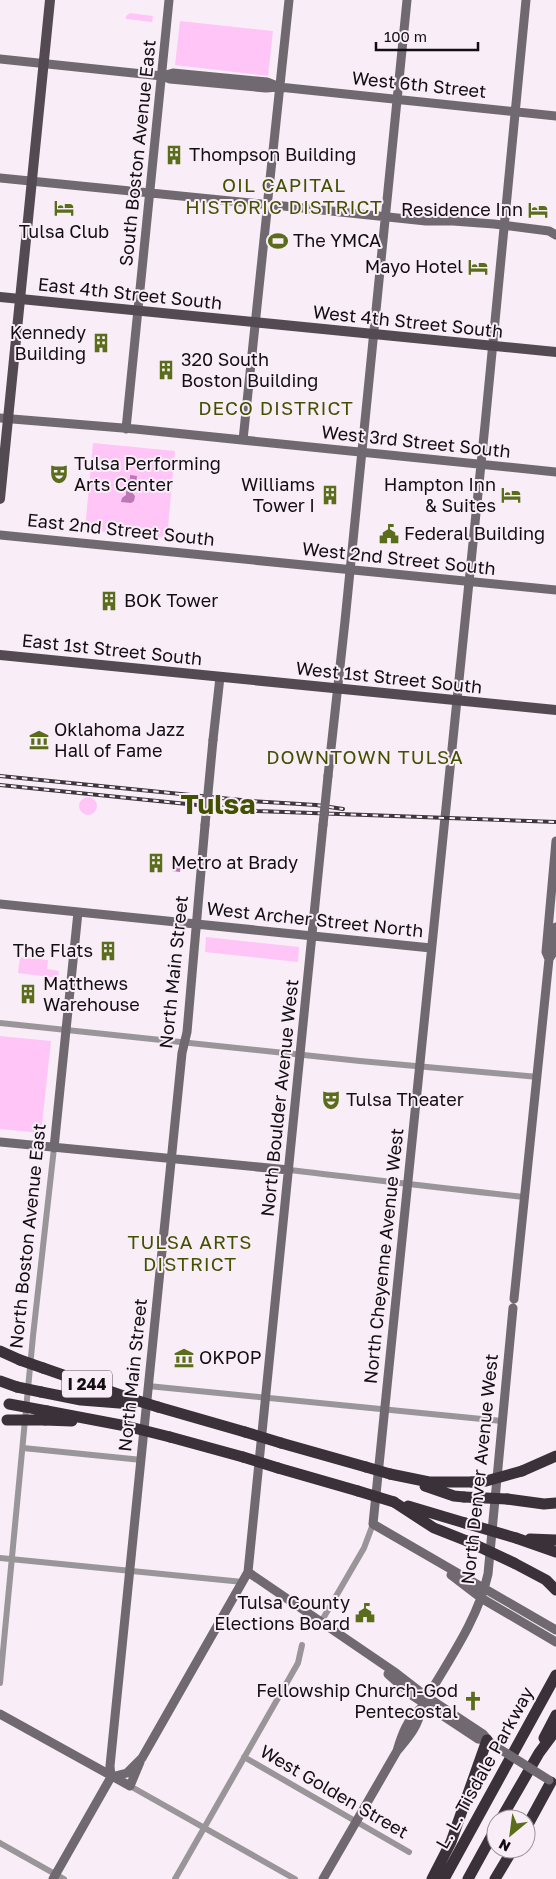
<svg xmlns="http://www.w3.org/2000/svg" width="556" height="1879" font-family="'Golos Text',sans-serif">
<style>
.green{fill:#ffc5f6}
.water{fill:#bd77b4}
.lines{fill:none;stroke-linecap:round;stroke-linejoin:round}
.street{stroke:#9a9599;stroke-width:6}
.secondary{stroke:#70696f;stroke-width:9}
.primary{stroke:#534a52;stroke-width:10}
.highway{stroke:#3b3139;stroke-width:11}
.rail-casing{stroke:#3d373c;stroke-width:4}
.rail{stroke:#f9edf7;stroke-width:2;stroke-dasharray:5.5;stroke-linecap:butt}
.secondary-bridge{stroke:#70696f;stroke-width:9}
.highway-bridge{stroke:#3b3139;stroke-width:11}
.labels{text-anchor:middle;stroke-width:4;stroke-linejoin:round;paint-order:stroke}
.shield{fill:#f9edf7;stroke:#575156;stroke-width:1}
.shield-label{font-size:16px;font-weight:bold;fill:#120e11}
.street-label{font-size:18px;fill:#120e11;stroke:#f9edf7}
.poi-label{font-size:18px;fill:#120e11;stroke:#f9edf7;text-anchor:start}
.neighbourhood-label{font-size:19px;letter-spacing:1px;fill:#425100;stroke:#f9edf7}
.town-label{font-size:28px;font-weight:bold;fill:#425100;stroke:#f9edf7}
</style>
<rect width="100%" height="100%" fill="#f9edf7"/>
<!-- green -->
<path class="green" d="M 130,13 L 153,16 L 152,22 L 126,19 L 126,16 Z
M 180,21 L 273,31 L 268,76 L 175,65 Z
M 93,443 L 175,451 L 167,538 L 85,530 Z
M79 806a9 9 0 1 1 18 0a9 9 0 1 1-18 0Z
M 206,937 L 299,947 L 298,962 L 205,952 Z
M 20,957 L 48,960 L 47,969 L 59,971 L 58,978 L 18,973 Z
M 0,1036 L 51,1041 L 41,1133 L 0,1129 Z"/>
<!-- water -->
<path class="water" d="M 130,475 L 137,476 L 136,484 L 131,487 L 130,490 L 135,496 L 134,501 L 131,503 L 121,502 L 122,498 L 126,495 L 126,481 L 130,479 Z
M 174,859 L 181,860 L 180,872 L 172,871 Z"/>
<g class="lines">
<!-- street -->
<path class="street" d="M 0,1023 L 360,1061 L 538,1077
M 289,1170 C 368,1179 446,1189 525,1197
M 148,1386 L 502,1421
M 23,1448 L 142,1460
M 0,1558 L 243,1582
M 321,1622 L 364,1548 L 373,1524
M 0,1683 L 33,1336 L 54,1148
M 244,1757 L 409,1852
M 130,1786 L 295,1879
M 0,1843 L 64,1879
M 175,1879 L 298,1663 L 302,1645"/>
<!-- secondary -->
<path class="secondary" d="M 526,0 L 485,425 L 373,1524 L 556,1630
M 0,59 L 162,76 L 170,79 L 266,88 L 279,87 L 556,116
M 162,76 L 173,73 L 267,82 L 277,86
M 0,178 L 261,204
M 268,198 L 289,0
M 274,205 L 426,221 L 453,221 L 494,224 L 549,231 L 556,235
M 0,418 L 135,429 L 556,472
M 126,429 L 169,0
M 243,440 L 267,211
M 0,535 L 556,590
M 213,740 L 220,677
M 328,776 L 345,621 L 407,0
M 0,904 L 431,948
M 549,959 L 553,953 L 556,927
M 0,1142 L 289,1170
M 54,1148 L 78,912
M 514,1299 L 549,959 L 546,952 L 556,841
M 248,1572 L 396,1673 L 427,1697 L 483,1734 L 490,1742
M 451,1575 L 481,1598 L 556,1642
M 388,1674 L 413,1696 L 478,1739 L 487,1740
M 0,1714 L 130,1786 L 140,1762
M 397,1751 C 402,1734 407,1720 421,1708 C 445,1665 477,1623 488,1574 L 513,1308
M 111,1777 L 127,1773 L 142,1758 L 248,1572 L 323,825
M 53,1879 L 111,1777 L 110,1766 L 182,1053 L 187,1032 L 205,825
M 323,1879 L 397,1751 C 408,1738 419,1726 421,1708"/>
<!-- primary -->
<path class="primary" d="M 0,297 L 556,352
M 0,499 L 50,0
M 0,655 L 556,710"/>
<!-- highway -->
<path class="highway" d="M 0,1351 L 20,1360
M 43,1368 L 132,1399
M 0,1381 L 17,1387
M 41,1392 L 81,1400 L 132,1404
M 158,1407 L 245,1432
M 47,1411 L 126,1426
M 45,1420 L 72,1421
M 170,1437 L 243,1457
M 281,1443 L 366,1467
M 278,1468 L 358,1491
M 522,1471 L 556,1456
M 390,1474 L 429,1482 L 472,1482
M 425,1486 L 454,1496 L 464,1497
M 507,1499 L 544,1504 L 556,1503
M 394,1502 L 434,1528 L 467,1541
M 408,1506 L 465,1523
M 516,1538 L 556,1552
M 530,1539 L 556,1540
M 514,1563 L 546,1580 L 556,1590
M 544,1738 L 556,1715
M 501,1819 L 539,1753 L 556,1730
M 526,1828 L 551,1782
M 432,1879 L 451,1842 L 487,1740
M 444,1879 L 556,1675
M 468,1879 L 496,1828
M 495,1879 L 513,1849"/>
<defs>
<path id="rail" d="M 0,776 L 251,801 L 316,805 L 343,809
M 0,785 L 257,811 L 556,822"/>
</defs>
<!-- rail casing -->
<use href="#rail" class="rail-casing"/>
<!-- rail -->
<use href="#rail" class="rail"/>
<!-- secondary-bridge -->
<path class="secondary-bridge" d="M 205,825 L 213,740
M 323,825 L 328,776
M 495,1746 L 549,1780"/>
<!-- highway-bridge -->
<path class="highway-bridge" d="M 20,1360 L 43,1368
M 17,1387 L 41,1392
M 132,1399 L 158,1407
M 9,1404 L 47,1411
M 7,1420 L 45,1420
M 126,1426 L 170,1437
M 245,1432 L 281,1443
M 243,1457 L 278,1468
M 366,1467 L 390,1474
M 472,1482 L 486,1481 L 522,1471
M 358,1491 L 394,1502
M 464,1497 L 507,1499
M 465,1523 L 516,1538
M 467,1541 L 514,1563"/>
</g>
<!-- icons -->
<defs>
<symbol id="building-bare" viewBox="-9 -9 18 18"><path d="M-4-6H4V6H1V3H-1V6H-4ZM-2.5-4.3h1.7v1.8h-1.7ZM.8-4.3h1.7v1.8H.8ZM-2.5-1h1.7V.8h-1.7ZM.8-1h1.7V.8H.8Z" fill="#5a6d1a" stroke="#f9edf7" stroke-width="2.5" paint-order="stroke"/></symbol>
<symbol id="hotel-bare" viewBox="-9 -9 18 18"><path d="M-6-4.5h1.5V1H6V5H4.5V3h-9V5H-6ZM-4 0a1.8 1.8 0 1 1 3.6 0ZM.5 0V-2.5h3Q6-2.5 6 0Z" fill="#5a6d1a" stroke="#f9edf7" stroke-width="2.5" paint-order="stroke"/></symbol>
<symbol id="stadium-bare" viewBox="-9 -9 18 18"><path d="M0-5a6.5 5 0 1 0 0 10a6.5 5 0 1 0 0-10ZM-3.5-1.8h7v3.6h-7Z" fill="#5a6d1a" stroke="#f9edf7" stroke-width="2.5" paint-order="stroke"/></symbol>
<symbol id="theatre-bare" viewBox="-9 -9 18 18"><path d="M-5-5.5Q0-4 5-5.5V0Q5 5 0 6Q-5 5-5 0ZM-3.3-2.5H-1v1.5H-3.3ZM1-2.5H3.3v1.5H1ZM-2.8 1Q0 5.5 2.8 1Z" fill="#5a6d1a" stroke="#f9edf7" stroke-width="2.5" paint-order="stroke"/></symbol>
<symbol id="civic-bare" viewBox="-9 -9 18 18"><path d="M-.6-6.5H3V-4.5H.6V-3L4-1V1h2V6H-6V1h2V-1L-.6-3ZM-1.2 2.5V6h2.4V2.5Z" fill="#5a6d1a" stroke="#f9edf7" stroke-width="2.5" paint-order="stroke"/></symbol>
<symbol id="museum-bare" viewBox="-9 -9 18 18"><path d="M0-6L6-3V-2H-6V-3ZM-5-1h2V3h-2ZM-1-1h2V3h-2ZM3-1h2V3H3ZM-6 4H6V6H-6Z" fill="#5a6d1a" stroke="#f9edf7" stroke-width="2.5" paint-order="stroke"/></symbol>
<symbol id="church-bare" viewBox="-9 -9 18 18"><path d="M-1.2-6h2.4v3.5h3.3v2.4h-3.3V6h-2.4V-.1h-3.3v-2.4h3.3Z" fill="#5a6d1a" stroke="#f9edf7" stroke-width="2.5" paint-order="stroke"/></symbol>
</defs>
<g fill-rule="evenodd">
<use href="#building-bare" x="160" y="141" width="28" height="28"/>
<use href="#hotel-bare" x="50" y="194" width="28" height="28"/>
<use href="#hotel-bare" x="524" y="196" width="28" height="28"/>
<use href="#stadium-bare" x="264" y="227" width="28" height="28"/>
<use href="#hotel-bare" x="464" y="253" width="28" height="28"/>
<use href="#building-bare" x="87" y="329" width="28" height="28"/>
<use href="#building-bare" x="152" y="356" width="28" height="28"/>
<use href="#theatre-bare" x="45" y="460" width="28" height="28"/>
<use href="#building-bare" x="316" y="481" width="28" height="28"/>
<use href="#hotel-bare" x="497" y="481" width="28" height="28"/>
<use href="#civic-bare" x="375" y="520" width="28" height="28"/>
<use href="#building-bare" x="95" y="587" width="28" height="28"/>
<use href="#museum-bare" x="25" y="726" width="28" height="28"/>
<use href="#building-bare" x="142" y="849" width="28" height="28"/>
<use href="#building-bare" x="94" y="937" width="28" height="28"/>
<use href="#building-bare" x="14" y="980" width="28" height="28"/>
<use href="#theatre-bare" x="317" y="1086" width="28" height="28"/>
<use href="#museum-bare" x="170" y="1344" width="28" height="28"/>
<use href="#civic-bare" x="351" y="1599" width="28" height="28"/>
<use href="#church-bare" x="459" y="1687" width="28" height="28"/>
</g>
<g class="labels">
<!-- shield labels -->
<rect class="shield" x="62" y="1370.5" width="50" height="27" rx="4"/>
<g class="shield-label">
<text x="87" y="1390">I 244</text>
</g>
<!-- street labels -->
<g class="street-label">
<text transform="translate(419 85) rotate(6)" y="6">West 6th Street</text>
<text transform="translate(138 153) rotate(-84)" y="6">South Boston Avenue East</text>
<text transform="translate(130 294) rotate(6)" y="6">East 4th Street South</text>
<text transform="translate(408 322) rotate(6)" y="6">West 4th Street South</text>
<text transform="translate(416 442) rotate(6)" y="6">West 3rd Street South</text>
<text transform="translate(121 530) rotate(6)" y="6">East 2nd Street South</text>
<text transform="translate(399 559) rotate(6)" y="6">West 2nd Street South</text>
<text transform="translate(112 650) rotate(6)" y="6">East 1st Street South</text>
<text transform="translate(389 678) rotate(6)" y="6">West 1st Street South</text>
<text transform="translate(315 920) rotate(6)" y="6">West Archer Street North</text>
<text transform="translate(174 972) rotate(-84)" y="6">North Main Street</text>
<text transform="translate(280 1098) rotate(-84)" y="6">North Boulder Avenue West</text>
<text transform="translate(28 1236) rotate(-84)" y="6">North Boston Avenue East</text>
<text transform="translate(384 1256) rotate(-84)" y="6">North Cheyenne Avenue West</text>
<text transform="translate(133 1375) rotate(-84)" y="6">North Main Street</text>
<text transform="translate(480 1469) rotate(-84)" y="6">North Denver Avenue West</text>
<text transform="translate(485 1768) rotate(-61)" y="6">L. L. Tisdale Parkway</text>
<text transform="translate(334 1792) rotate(30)" y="6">West Golden Street</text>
</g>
<!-- poi labels -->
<g class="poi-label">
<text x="189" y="161">Thompson Building</text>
<text x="523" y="216" text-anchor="end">Residence Inn</text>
<text x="64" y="238" text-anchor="middle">Tulsa Club</text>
<text x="293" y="247">The YMCA</text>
<text x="463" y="273" text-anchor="end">Mayo Hotel</text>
<text x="86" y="339" text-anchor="end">Kennedy<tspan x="86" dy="21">Building</tspan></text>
<text x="181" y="366">320 South<tspan x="181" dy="21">Boston Building</tspan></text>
<text x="74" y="470">Tulsa Performing<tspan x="74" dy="21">Arts Center</tspan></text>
<text x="315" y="491" text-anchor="end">Williams<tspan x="315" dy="21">Tower I</tspan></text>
<text x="496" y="491" text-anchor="end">Hampton Inn<tspan x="496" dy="21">&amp; Suites</tspan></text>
<text x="404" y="540">Federal Building</text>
<text x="124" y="607">BOK Tower</text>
<text x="54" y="736">Oklahoma Jazz<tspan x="54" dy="21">Hall of Fame</tspan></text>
<text x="171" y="869">Metro at Brady</text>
<text x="93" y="957" text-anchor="end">The Flats</text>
<text x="43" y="990">Matthews<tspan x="43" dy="21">Warehouse</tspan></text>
<text x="346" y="1106">Tulsa Theater</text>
<text x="199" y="1364">OKPOP</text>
<text x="350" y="1609" text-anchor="end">Tulsa County<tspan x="350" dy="21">Elections Board</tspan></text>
<text x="458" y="1697" text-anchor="end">Fellowship Church-God<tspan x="458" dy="21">Pentecostal</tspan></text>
</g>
<!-- neighbourhood labels -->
<g class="neighbourhood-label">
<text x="284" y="192">OIL CAPITAL<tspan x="284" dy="22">HISTORIC DISTRICT</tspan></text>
<text x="276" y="415">DECO DISTRICT</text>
<text x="365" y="764">DOWNTOWN TULSA</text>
<text x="190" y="1249">TULSA ARTS<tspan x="190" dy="22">DISTRICT</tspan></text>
</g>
<!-- town labels -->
<g class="town-label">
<text x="218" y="814">Tulsa</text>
</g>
</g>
<!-- north arrow -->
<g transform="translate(511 1834) rotate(209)"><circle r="24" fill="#f9edf7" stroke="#9d949b"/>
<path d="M0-4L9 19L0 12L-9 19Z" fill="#5a6d1a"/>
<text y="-8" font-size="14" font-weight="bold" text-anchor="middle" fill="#120e11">N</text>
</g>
<!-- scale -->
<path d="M376 42v8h102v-8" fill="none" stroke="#120e11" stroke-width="2.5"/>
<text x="384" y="42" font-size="15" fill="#120e11" stroke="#f9edf7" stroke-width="4" paint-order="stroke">100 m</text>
</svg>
